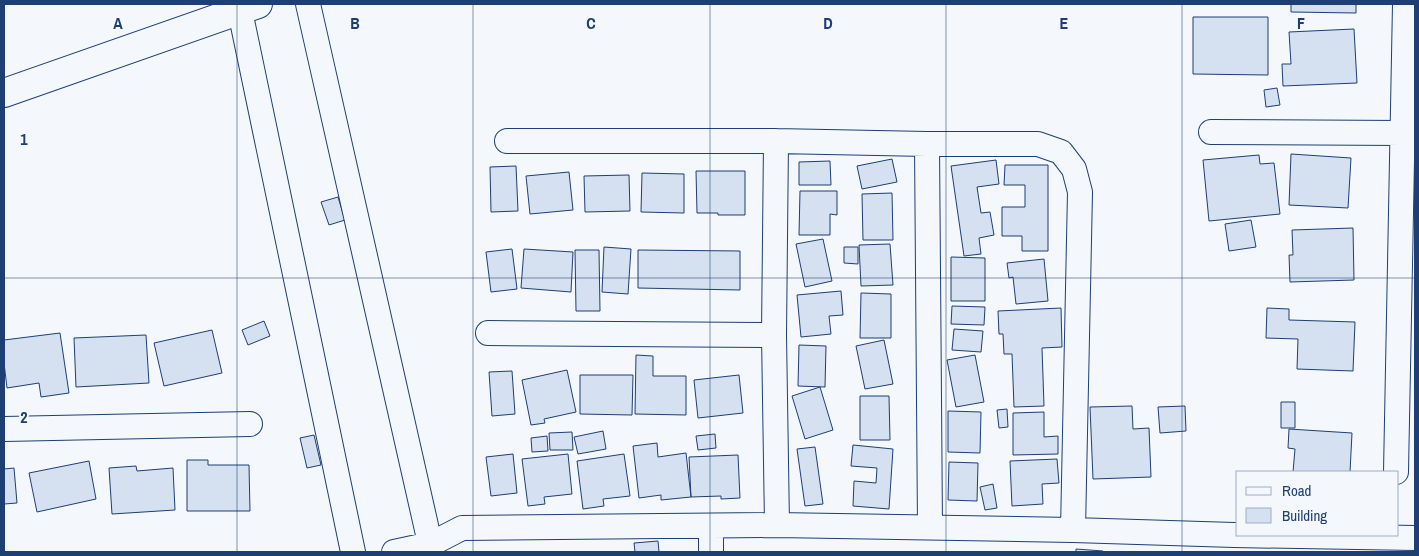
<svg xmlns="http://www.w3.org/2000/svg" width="1419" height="556" font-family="'Archivo Narrow',sans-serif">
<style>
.building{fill:#d5e0f0;stroke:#1d3f73}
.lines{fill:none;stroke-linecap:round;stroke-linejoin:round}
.minor-casing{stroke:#1d3f73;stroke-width:26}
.major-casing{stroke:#1d3f73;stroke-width:30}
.minor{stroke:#f4f7fb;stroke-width:24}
.major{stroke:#f4f7fb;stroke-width:28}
.grid{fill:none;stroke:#1d3f73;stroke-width:1;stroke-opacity:0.55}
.grid-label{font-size:16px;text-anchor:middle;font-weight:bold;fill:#1d3f73;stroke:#f4f7fb;stroke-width:4;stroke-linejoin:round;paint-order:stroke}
</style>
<rect width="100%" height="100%" fill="#f4f7fb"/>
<!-- building -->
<path class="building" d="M 1291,4 L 1356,4 L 1356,13 L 1291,12 Z
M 1193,17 L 1268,17 L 1268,75 L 1193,74 Z
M 1354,29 L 1357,83 L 1283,86 L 1282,64 L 1291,64 L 1289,32 Z
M 1277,88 L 1280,105 L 1266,107 L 1264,90 Z
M 1291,154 L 1351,158 L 1348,208 L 1289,205 Z
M 1259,155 L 1260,164 L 1274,163 L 1280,214 L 1209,221 L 1203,160 Z
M 892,159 L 897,182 L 862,189 L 857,166 Z
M 996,160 L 999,184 L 977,187 L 981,213 L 990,212 L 994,235 L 979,238 L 981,254 L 964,256 L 951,166 Z
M 830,161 L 831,185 L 799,185 L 799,162 Z
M 1005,165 L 1048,165 L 1048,251 L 1022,251 L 1022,236 L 1002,236 L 1002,207 L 1025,207 L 1025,185 L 1004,185 Z
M 516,166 L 518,211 L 491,212 L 490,167 Z
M 696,171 L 745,171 L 745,215 L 718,215 L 718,213 L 697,213 Z
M 569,172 L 573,210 L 530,214 L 526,176 Z
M 642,173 L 684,174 L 684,213 L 641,212 Z
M 629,175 L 630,211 L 585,212 L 584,176 Z
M 800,191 L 837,191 L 837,215 L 830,214 L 830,235 L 799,235 Z
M 892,193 L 893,240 L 863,240 L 862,194 Z
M 338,197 L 345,220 L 329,225 L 321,202 Z
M 1251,220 L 1256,247 L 1229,251 L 1225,224 Z
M 1353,228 L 1354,280 L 1290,282 L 1289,255 L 1293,255 L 1292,230 Z
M 823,239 L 832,281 L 805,287 L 796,244 Z
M 890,244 L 893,285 L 861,286 L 859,245 Z
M 604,247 L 631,249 L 628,294 L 602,292 Z
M 844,247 L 858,247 L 858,264 L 844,263 Z
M 512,249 L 517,289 L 491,292 L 486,252 Z
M 524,249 L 573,252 L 571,292 L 521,288 Z
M 575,250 L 599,250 L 600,311 L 576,311 Z
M 638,250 L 740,251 L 740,290 L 638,288 Z
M 951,257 L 985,258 L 985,301 L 951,301 Z
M 1044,259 L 1048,301 L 1016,304 L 1013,277 L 1009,278 L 1007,263 Z
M 841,291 L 843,315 L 829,316 L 831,334 L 801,337 L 797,295 Z
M 861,293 L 891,294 L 891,338 L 860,338 Z
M 952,306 L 985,307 L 984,325 L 951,324 Z
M 1061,308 L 1062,347 L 1042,348 L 1044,406 L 1014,407 L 1012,354 L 1004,354 L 1003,334 L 999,334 L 998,311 Z
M 1267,308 L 1289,309 L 1289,320 L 1355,322 L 1353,371 L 1297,369 L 1298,339 L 1266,338 Z
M 264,321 L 270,336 L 248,345 L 242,330 Z
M 954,329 L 983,331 L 981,352 L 952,350 Z
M 212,330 L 222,373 L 164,386 L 154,343 Z
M 60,333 L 69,393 L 41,397 L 39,383 L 7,388 L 4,363 L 4,340 Z
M 146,335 L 149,383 L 76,387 L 74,338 Z
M 884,340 L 893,384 L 865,389 L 856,346 Z
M 799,345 L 826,346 L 825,387 L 798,386 Z
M 636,355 L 653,356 L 653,376 L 686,376 L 686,415 L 635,414 Z
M 975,355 L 984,402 L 956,407 L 947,360 Z
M 567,370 L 576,412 L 544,419 L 545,423 L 531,425 L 522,380 Z
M 512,371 L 515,414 L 492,416 L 489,372 Z
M 580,375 L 633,375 L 632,415 L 580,414 Z
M 739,375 L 743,413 L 698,418 L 694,380 Z
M 820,387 L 833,430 L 805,439 L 792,396 Z
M 860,396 L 889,396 L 890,440 L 860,440 Z
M 1281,402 L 1295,402 L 1295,428 L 1281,428 Z
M 1132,406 L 1133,429 L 1149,428 L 1151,477 L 1093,479 L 1090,407 Z
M 1185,406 L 1186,431 L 1160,433 L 1158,407 Z
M 1007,409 L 1008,427 L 999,428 L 997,410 Z
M 948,411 L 981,412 L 980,453 L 948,452 Z
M 1044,412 L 1044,437 L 1058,436 L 1058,454 L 1013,455 L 1013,413 Z
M 1289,429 L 1352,433 L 1350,472 L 1293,472 L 1295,449 L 1288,448 Z
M 603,431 L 606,449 L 578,454 L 574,437 Z
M 572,432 L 573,450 L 550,450 L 549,433 Z
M 715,434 L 716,448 L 698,450 L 696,436 Z
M 314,435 L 321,465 L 307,468 L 300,438 Z
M 547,436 L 548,451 L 532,452 L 531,438 Z
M 657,443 L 658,457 L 686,453 L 691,497 L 661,500 L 661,495 L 639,498 L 633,446 Z
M 853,445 L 893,449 L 889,509 L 853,506 L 854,481 L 876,483 L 877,468 L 851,466 Z
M 815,447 L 823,504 L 805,506 L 797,449 Z
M 513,454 L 517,493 L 491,496 L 486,457 Z
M 568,454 L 572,494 L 544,497 L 545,504 L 528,506 L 522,459 Z
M 624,454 L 630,496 L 603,499 L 604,506 L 583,509 L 577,461 Z
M 738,455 L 740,498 L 721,499 L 721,496 L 691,497 L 689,457 Z
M 1057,459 L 1059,483 L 1042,484 L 1043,504 L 1012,506 L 1010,461 Z
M 187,460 L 208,460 L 208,465 L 249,465 L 250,511 L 187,511 Z
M 89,461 L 96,499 L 37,512 L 29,473 Z
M 949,462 L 978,463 L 977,501 L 948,500 Z
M 136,466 L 137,471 L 173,468 L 175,510 L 112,514 L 109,468 Z
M 14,468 L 17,503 L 4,504 L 4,469 Z
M 993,484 L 997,508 L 985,510 L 980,487 Z
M 658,541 L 659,552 L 635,552 L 634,543 Z
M 1076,549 L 1103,551 L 1103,552 L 1076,552 Z"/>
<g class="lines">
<defs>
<path id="minor" d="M 308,4 L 432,552
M 240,11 L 353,552
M 1211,132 L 1402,133 L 1415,139
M 507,141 L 776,141 L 927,144 L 1038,144 L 1061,152 L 1074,169 L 1080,192 L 1073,530
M 776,141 L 774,335 L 777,525
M 927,144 L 930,527
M 488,333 L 774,335
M 4,429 L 250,424
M 1396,472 L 1405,4
M 394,552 L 431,544 L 462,528 L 777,525 L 1073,530 L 1234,535 L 1415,538
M 711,552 L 711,526"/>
<path id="major" d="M 4,93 L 258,4"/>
</defs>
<!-- minor casing -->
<use href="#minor" class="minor-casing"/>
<!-- major casing -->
<use href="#major" class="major-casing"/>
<!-- minor -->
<use href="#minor" class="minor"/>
<!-- major -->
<use href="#major" class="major"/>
</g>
<!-- grid -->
<path class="grid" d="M 237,4 L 237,552M 473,4 L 473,552M 710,4 L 710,552M 946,4 L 946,552M 1182,4 L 1182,552M 4,278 L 1415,278"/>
<g class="grid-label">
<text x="118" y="29">A</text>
<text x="355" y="29">B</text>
<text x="591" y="29">C</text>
<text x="828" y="29">D</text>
<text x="1064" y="29">E</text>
<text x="1301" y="29">F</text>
<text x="24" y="145">1</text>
<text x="24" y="423">2</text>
</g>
<!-- border -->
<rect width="1419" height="556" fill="none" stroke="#1d3f73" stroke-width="10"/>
<!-- legend -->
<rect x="1236" y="471" width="162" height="65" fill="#f4f7fb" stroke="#9eadc5"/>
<rect x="1246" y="487" width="25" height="8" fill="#f4f7fb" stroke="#9eadc5"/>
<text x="1282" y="496" font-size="15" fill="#1d3f73">Road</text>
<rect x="1246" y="508" width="25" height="15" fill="#d5e0f0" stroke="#9eadc5"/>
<text x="1282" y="521" font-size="15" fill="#1d3f73">Building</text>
</svg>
